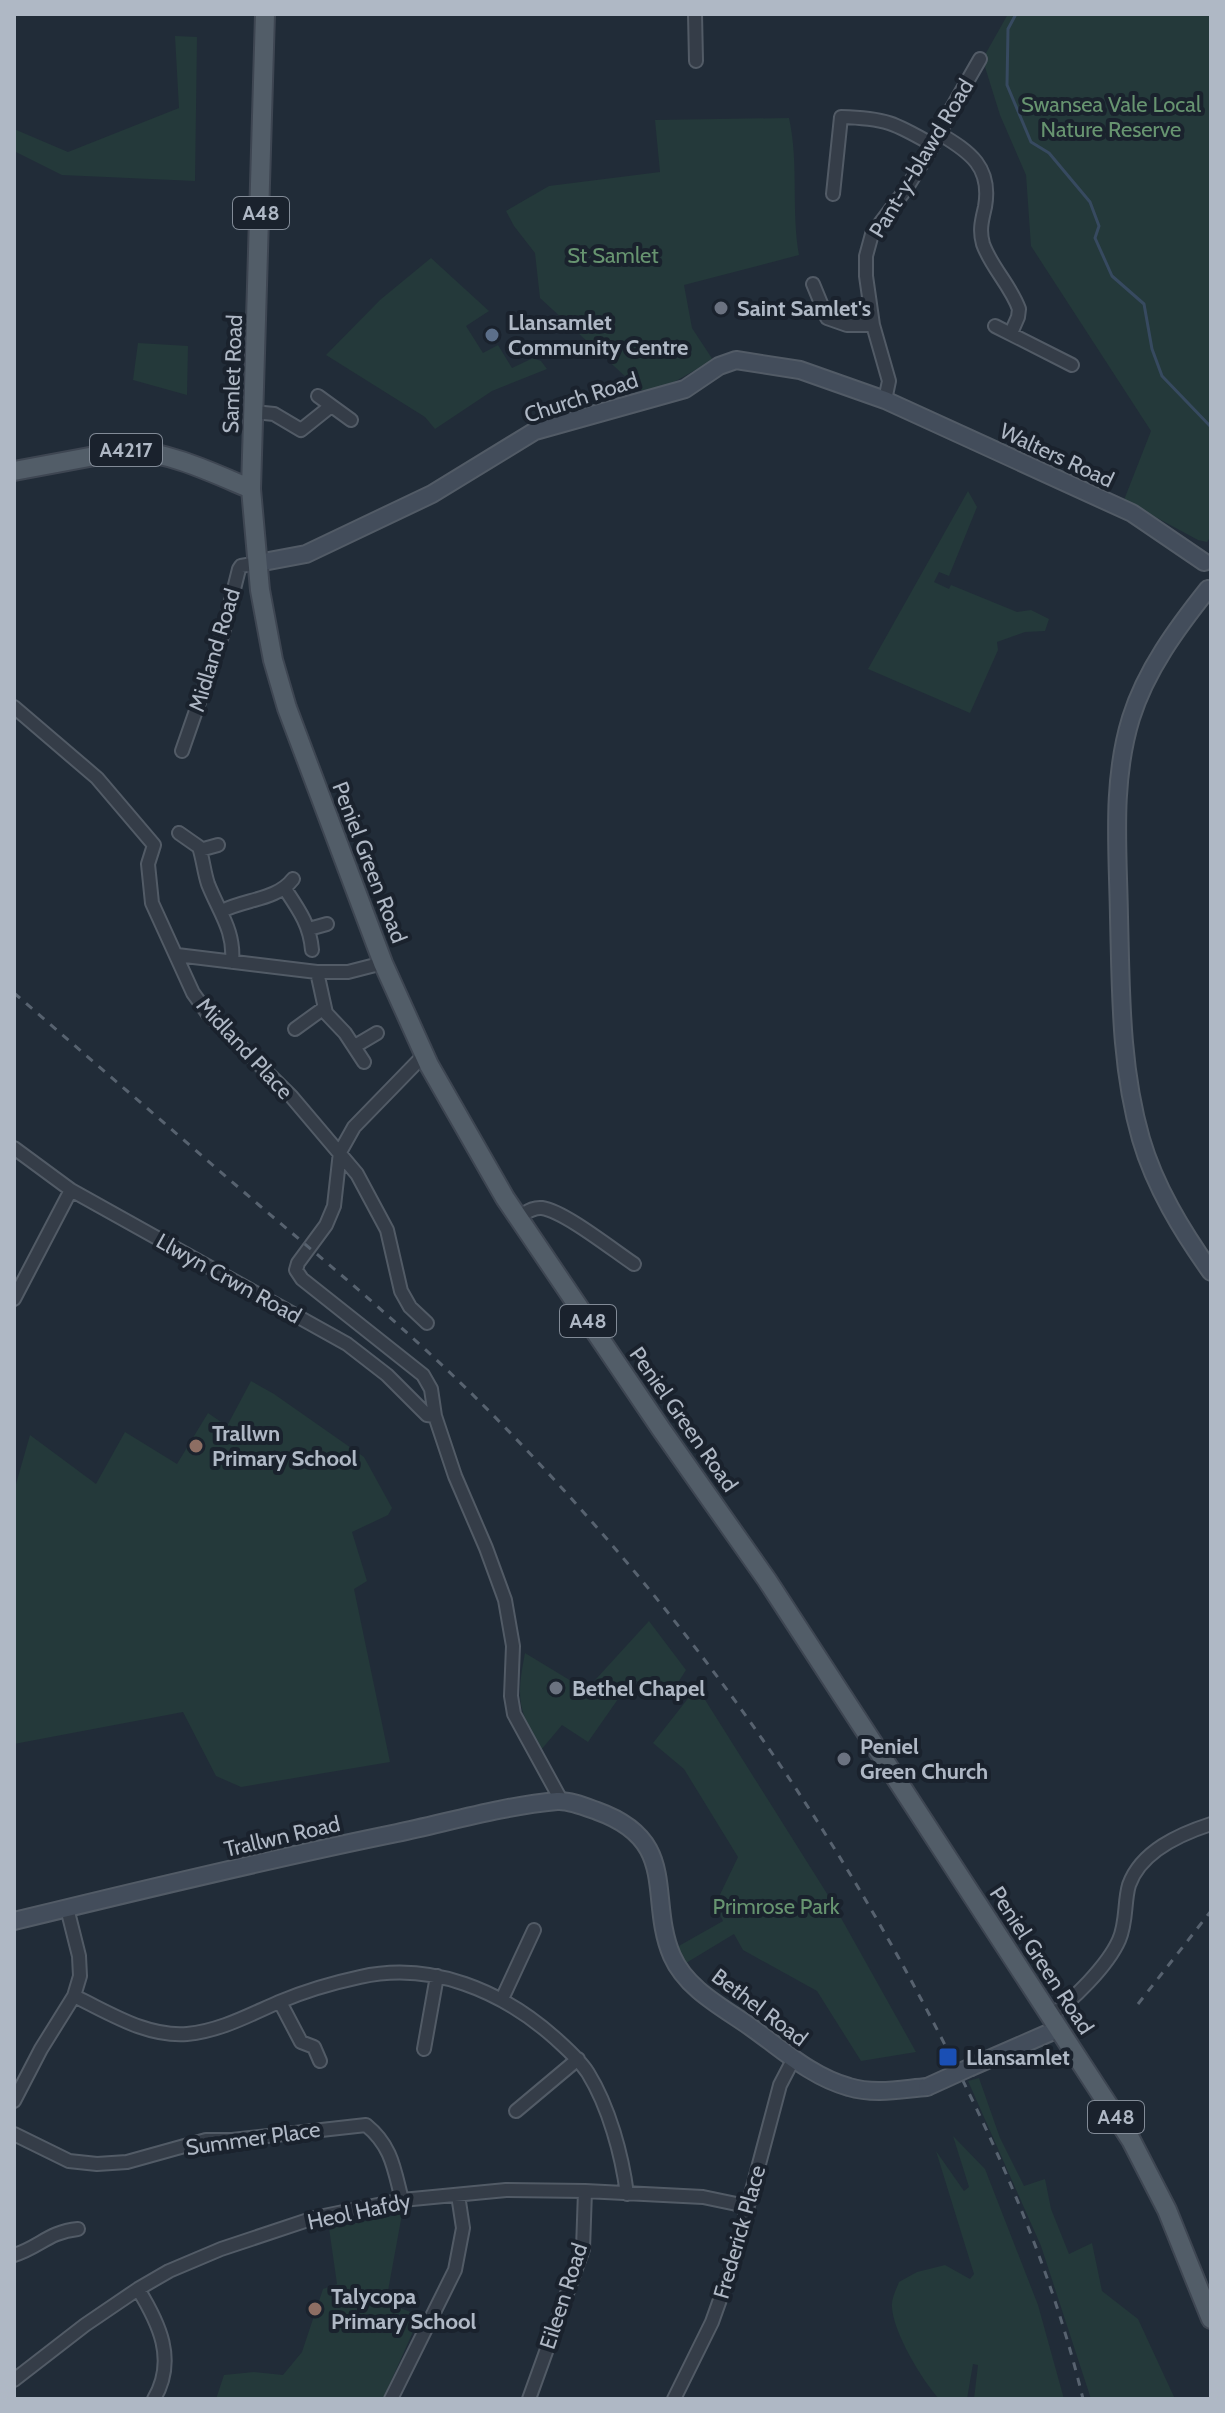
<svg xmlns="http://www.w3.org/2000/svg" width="1225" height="2413" font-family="Cabin,sans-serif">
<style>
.green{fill:#24393a}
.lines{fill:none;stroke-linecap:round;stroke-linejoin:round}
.stream{stroke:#374a60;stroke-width:3}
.street-casing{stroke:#525b66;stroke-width:16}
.secondary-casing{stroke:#525b66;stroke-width:20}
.primary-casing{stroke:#3e4652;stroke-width:22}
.street{stroke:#353d48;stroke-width:12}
.secondary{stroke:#434d5b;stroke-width:16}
.primary{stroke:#525d68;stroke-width:18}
.rail{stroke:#57626f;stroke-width:3;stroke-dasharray:8 8;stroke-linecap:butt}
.secondary-bridge-casing{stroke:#525b66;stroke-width:20;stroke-linecap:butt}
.secondary-bridge{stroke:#434d5b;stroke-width:16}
.worship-dot{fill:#6b7280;stroke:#1a222d;stroke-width:3}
.service-dot{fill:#5c6f8a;stroke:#1a222d;stroke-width:3}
.education-dot{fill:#8d6e63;stroke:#1a222d;stroke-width:3}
.transit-dot{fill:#1a4fb4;stroke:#1a222d;stroke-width:3}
.labels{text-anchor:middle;stroke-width:8;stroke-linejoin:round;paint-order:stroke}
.shield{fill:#1a222d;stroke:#828b97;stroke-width:2}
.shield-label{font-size:20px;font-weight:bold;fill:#afb8c5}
.park-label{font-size:22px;fill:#679470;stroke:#1a222d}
.street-label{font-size:22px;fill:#afb8c5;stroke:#1a222d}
.poi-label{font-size:22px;font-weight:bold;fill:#afb8c5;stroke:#1a222d;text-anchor:start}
</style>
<rect width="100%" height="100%" fill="#212c38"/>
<!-- green -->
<path class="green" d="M 1008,14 L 1211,14 L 1211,536 L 1207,542 L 1198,540 L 1124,500 L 1151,431 L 1031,246 L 1026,175 L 1000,115 L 985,67 L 986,53 Z
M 175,36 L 197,37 L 195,181 L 62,175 L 14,151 L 14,129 L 68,152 L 179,108 Z
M 789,118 C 799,163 791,209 799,255 L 684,285 L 692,328 L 713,360 L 660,390 L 640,390 L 540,298 L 535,253 L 514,226 L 506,211 L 549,186 L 660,172 L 655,120 Z
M 431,258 L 489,311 L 466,326 L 483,353 L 498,345 L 512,368 L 533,358 L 541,361 L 547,369 L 492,391 L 435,429 L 425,417 L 326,355 L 380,300 Z
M 138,343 L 188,346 L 187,395 L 133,380 Z
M 968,491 L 977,507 L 949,576 L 939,572 L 934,582 L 949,589 L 951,585 L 1017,612 L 1031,610 L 1049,619 L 1045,631 L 1025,632 L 997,642 L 998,650 L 970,713 L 868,669 Z
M 251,1381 L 274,1394 L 364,1457 L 392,1508 L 388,1515 L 352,1532 L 367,1581 L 354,1589 L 390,1762 L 241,1787 L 216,1776 L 183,1712 L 14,1744 L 14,1491 L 30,1435 L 96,1484 L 125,1432 L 177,1464 L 208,1413 L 227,1426 Z
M 649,1621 L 686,1670 L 670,1695 L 632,1679 L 588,1742 L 562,1725 L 541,1750 C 518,1709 516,1700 525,1653 L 586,1690 Z
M 697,1687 L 831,1900 L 916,2052 L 861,2061 L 817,1991 L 743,1950 L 734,1934 L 686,1963 L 677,1947 L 723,1921 L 715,1905 L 738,1857 L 684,1769 L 653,1743 Z
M 979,2078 L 1000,2138 L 1024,2186 L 1045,2179 L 1051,2209 L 1069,2254 L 1092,2243 L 1102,2291 L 1138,2319 L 1175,2399 L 1091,2399 L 1041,2246 L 968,2081 Z
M 953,2136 L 985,2169 L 1038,2305 L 1064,2399 L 974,2399 L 978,2365 L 973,2364 L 967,2399 L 939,2399 C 922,2380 893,2332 892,2307 C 891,2299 896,2290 899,2282 L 917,2272 L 945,2265 L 970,2279 L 974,2274 L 936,2151 L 964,2191 L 969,2187 Z
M 402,2214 L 386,2302 L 420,2316 L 383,2399 L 216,2399 L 224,2375 L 254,2372 L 283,2375 L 302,2352 L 323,2289 L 337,2284 L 329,2228 Z"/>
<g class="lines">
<!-- stream -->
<path class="stream" d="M 1016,14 L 1008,29 L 1007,85 L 1031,142 L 1049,153 L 1090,202 L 1099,226 L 1095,238 L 1112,276 L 1144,304 L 1152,349 L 1162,376 L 1211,427"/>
<defs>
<path id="street" d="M 695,14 L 696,61
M 940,134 C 970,152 992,167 985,207 C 982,220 979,230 983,244 C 991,267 1011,286 1019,309 L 1018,317 L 1011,333
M 833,194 L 841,117 C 885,118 895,123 933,145
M 813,284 L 827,318 L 847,325 L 873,325
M 995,326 L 1072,365
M 318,396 L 351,420
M 885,400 L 889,381 L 873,325 L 866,276 L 866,256 L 872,234 L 906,189 L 940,134 L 949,113 L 980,59
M 254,412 L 274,414 L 301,430 L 331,406
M 14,707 L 97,778 L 154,845 L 148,864 L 152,903 L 193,993 L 208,1014 L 291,1096 L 357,1174 L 387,1230 L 401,1291 L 410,1307 L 427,1323
M 182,751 L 223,633 L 239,569 L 241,566 L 258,563
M 179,833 L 199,847 C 203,859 204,872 208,884 C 219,912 235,931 232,962
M 200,850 L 218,845
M 285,889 C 299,910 310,925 312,950
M 222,911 C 245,899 277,900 293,879
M 309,929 L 327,924
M 177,955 L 317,972 L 348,972 L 383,963
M 317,972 L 326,1013 L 345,1033 L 364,1062
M 295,1029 L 324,1008
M 355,1046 L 377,1033
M 424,1055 L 354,1127 L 340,1152 L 334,1206 L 326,1225 L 298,1263 L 296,1270 L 302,1279 L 423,1375 L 431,1389 L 435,1416 L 455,1476 L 486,1548 L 505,1600 L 513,1646 L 511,1696 L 514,1714 L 561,1800
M 14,1148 L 71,1190 L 347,1344 L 387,1375 L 427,1415 L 435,1416
M 518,1217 C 526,1213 532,1207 542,1208 C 564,1211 613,1250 634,1264
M 14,1299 L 71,1190
M 74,1996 C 110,2013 146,2037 187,2034 C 220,2031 249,2015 279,2002 C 305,1991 332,1983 360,1977 C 432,1961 502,1991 555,2038 C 567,2049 579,2059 588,2073 C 609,2107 622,2155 627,2194
M 502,1999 L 534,1930
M 280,2002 L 301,2042 L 314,2047 L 320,2061
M 1049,2016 C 1072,2002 1108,1965 1119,1940 C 1127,1922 1124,1902 1129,1885 C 1141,1851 1180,1834 1211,1824
M 424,2049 L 437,1976
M 14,2101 L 41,2049 L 74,1996 L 80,1976 L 79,1956 L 67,1908
M 516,2111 L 578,2059
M 14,2134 L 69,2161 L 97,2164 L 127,2162 L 206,2140 L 232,2140 L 366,2125 C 392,2146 394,2169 402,2200
M 14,2255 C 40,2247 48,2232 78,2229
M 138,2289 C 159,2323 177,2360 154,2399
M 14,2380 L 85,2325 L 138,2289 L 169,2271 L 221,2249 L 314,2218 L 402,2200 L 506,2190 L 585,2191 L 703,2197 L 746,2206
M 391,2399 L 455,2270 L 463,2228 L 458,2195
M 529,2399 L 583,2249 L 585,2191
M 674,2399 L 712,2322 L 732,2266 L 780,2085 L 793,2060"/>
<path id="secondary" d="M 258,563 L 306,554 L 432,494 L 535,431 L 685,389 L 719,366 L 736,360 L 800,370 L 885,400 L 1132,513 L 1204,562
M 1208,589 C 1177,628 1146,670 1131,718 C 1111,783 1118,850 1119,917 C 1121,991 1120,1066 1141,1139 C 1155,1187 1182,1231 1211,1272
M 14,1921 C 141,1890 269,1859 397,1833 C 449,1822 503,1806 557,1801 C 569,1800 586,1807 597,1811 C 681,1841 647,1898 672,1956 C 687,1990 724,2008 752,2028 C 783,2050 812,2077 849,2087 C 875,2095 902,2089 927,2087
M 971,2067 L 1058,2029"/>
<path id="primary" d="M 265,14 L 251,489 L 260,590 L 273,660 L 287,708 L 383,963 L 429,1065 L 505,1198 L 661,1429 L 767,1580 L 1131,2140 L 1167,2210 L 1211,2319
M 14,471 L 127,450 C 170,452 213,473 251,489"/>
</defs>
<!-- street casing -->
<use href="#street" class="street-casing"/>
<!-- secondary casing -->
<use href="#secondary" class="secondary-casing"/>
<!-- primary casing -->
<use href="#primary" class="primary-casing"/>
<!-- street -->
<use href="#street" class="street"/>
<!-- secondary -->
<use href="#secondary" class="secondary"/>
<!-- primary -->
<use href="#primary" class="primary"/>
<!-- rail -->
<path class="rail" d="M 14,993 C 96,1064 178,1135 260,1206 C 338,1272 417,1338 489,1411 C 667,1592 811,1789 929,2014 C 993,2136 1051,2265 1083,2399
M 1138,2004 L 1211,1911"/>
<defs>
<path id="secondary-bridge" d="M 927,2087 L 971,2067"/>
</defs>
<!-- secondary-bridge casing -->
<use href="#secondary-bridge" class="secondary-bridge-casing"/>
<!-- secondary-bridge -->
<use href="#secondary-bridge" class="secondary-bridge"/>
</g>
<!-- markers -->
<g class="worship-dot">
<circle cx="721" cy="308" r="8"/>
<circle cx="556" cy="1688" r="8"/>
<circle cx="844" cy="1759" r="8"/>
</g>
<circle class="service-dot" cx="492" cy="335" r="8"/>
<g class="education-dot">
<circle cx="196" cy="1446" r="8"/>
<circle cx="315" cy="2309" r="8"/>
</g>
<rect class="transit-dot" x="938" y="2047" width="20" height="20" rx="4"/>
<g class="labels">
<!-- shield labels -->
<g class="shield">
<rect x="233" y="197" width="56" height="32" rx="6"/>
<rect x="90" y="434" width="72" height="32" rx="6"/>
<rect x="560" y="1305" width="56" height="32" rx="6"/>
<rect x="1088" y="2101" width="56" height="32" rx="6"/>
</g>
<g class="shield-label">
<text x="261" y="220">A48</text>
<text x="126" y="457">A4217</text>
<text x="588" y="1328">A48</text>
<text x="1116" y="2124">A48</text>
</g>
<!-- park labels -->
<g class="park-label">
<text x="1111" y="112">Swansea Vale Local<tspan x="1111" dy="25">Nature Reserve</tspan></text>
<text x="613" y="263">St Samlet</text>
<text x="776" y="1914">Primrose Park</text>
</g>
<!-- street labels -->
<g class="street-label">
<text transform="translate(921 158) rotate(-59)" y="8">Pant-y-blawd Road</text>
<text transform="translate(232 374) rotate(-88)" y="8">Samlet Road</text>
<text transform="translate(581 397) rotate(-18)" y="8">Church Road</text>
<text transform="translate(1057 455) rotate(25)" y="8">Walters Road</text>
<text transform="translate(214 650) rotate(-73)" y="8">Midland Road</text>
<text transform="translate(370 862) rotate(69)" y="8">Peniel Green Road</text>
<text transform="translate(245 1048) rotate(47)" y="8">Midland Place</text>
<text transform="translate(229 1278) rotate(29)" y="8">Llwyn Crwn Road</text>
<text transform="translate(684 1419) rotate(55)" y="8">Peniel Green Road</text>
<text transform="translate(282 1836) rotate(-13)" y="8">Trallwn Road</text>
<text transform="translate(1042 1960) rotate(57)" y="8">Peniel Green Road</text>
<text transform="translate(760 2007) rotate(37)" y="8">Bethel Road</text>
<text transform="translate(253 2138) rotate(-8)" y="8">Summer Place</text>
<text transform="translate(359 2211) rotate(-12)" y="8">Heol Hafdy</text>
<text transform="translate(739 2232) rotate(-74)" y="8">Frederick Place</text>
<text transform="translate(563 2296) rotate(-72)" y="8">Eileen Road</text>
</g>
<!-- poi labels -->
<g class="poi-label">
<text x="737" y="316">Saint Samlet's</text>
<text x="508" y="330">Llansamlet<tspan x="508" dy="25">Community Centre</tspan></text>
<text x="212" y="1441">Trallwn<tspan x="212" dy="25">Primary School</tspan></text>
<text x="572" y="1696">Bethel Chapel</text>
<text x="860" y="1754">Peniel<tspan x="860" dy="25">Green Church</tspan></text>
<text x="966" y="2065">Llansamlet</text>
<text x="331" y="2304">Talycopa<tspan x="331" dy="25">Primary School</tspan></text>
</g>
</g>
<!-- border -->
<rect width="1225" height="2413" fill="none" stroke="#afb8c5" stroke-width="32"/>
</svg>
